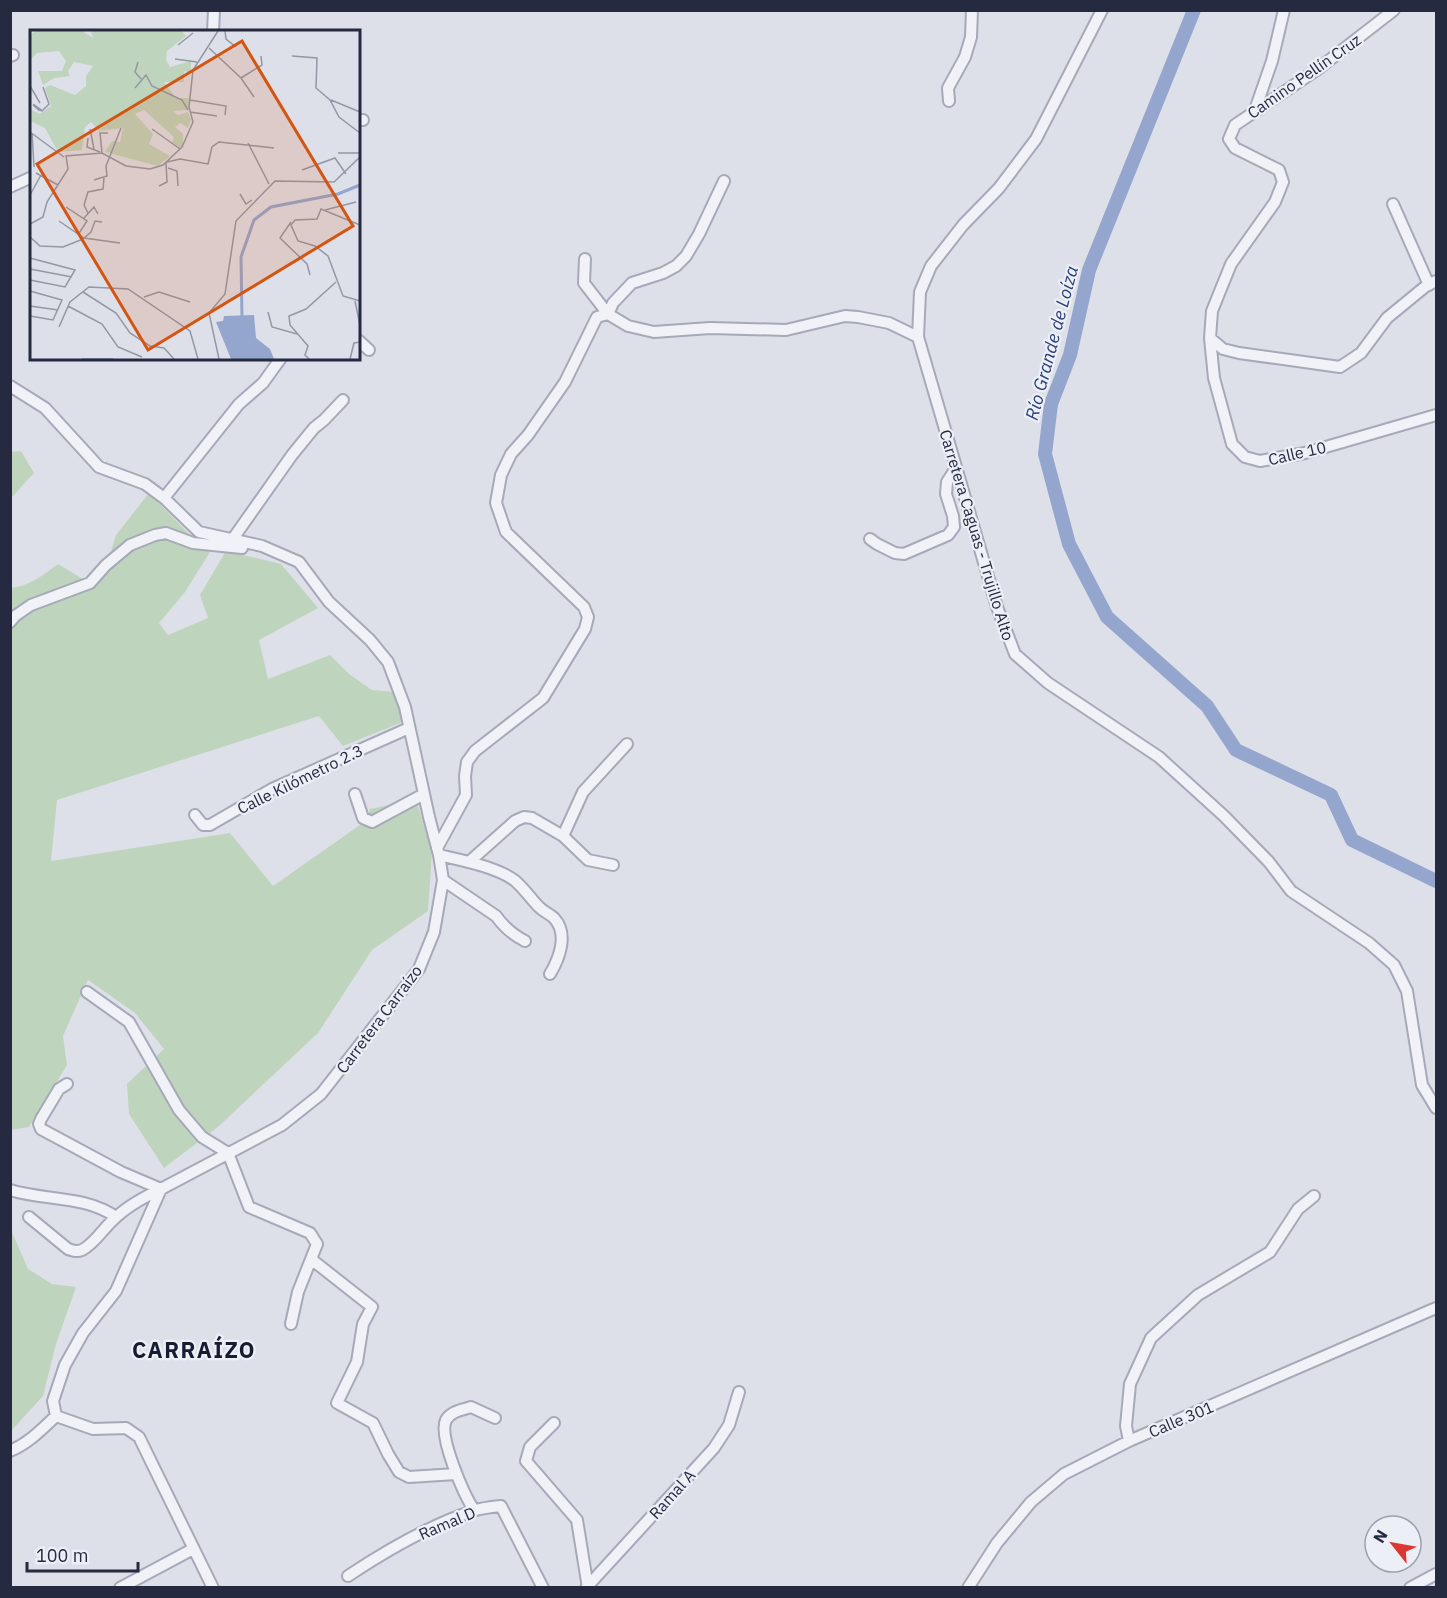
<svg xmlns="http://www.w3.org/2000/svg" width="1447" height="1598" font-family="'IBM Plex Sans',sans-serif">
<style>
.green{fill:#bfd4bd}
.lines{fill:none;stroke-linecap:round;stroke-linejoin:round}
.river{stroke:#94a6cd;stroke-width:14}
.minor-casing{stroke:#a6a9b7;stroke-width:14}
.minor{stroke:#f1f2f7;stroke-width:10}
.labels{text-anchor:middle;stroke-width:4.5;stroke-linejoin:round;paint-order:stroke}
.street-label{font-size:16px;fill:#252a41;stroke:#edeff6}
.water-label{font-size:18px;font-style:italic;fill:#2b407a;stroke:#edeff6}
.district-label{font-size:22px;font-weight:bold;letter-spacing:1.5px;fill:#171c32;stroke:#edeff6}
.inset-river{fill:none;stroke:#94a6cd;stroke-width:3}
.inset-road{fill:none;stroke:#9397a6;stroke-width:1.5}
.view{fill:#d45411;fill-opacity:0.15;stroke:#d45411;stroke-width:3}
.inset-edge{fill:none;stroke:#252a41;stroke-width:3}
</style>
<rect width="100%" height="100%" fill="#dde0e9"/>
<!-- green -->
<path class="green" d="M 21,451 L 34,473 L 11,498 L 11,452 Z
M 149,493 L 190,535 L 215,544 L 185,592 L 159,623 L 168,635 L 208,618 L 200,595 L 226,551 L 281,564 L 318,608 L 259,640 L 268,679 L 330,655 L 349,674 L 372,690 L 395,692 L 405,721 L 343,746 L 319,716 L 57,800 L 51,861 L 230,833 L 273,886 L 367,820 L 370,809 L 399,803 L 418,806 L 432,851 L 428,911 L 372,950 L 318,1033 L 219,1126 L 164,1168 L 129,1114 L 127,1084 L 164,1049 L 135,1013 L 88,980 L 63,1036 L 67,1065 L 29,1127 L 11,1130 L 10,588 C 28,587 45,574 58,564 L 86,581 L 104,574 L 116,535 Z
M 11,1230 L 28,1269 L 52,1284 L 76,1287 L 56,1344 L 43,1396 L 11,1431 Z"/>
<g class="lines">
<!-- river -->
<path class="river" d="M 1194,10 L 1089,270 L 1070,355 L 1051,404 L 1045,454 L 1069,544 L 1107,617 L 1207,706 L 1236,750 L 1331,795 L 1352,840 L 1436,881"/>
<defs>
<path id="minor" d="M 1102,10 L 1036,139 L 999,188 L 963,225 L 931,266 L 920,292 L 918,337 L 997,607 L 1015,654 L 1048,683 L 1159,757 L 1224,816 L 1269,862 L 1291,891 L 1369,943 L 1394,965 L 1407,991 L 1422,1085 L 1436,1108
M 1394,10 L 1318,69 L 1235,125 L 1229,139 L 1235,148 L 1279,170 L 1283,182 L 1275,202 L 1231,264 L 1212,311 L 1210,338 L 1223,349 L 1239,353 L 1340,367 L 1361,353 L 1387,318 L 1426,286 L 1436,281
M 213,32 L 214,10
M 10,56 L 13,55
M 949,101 L 948,88 L 965,57 L 971,37 L 972,10
M 1255,110 L 1272,61 L 1284,10
M 358,120 L 363,120
M 10,187 L 32,177
M 1393,204 L 1429,285
M 585,259 L 584,283 L 608,314 L 628,326 L 654,332 L 710,328 L 786,330 L 845,316 L 858,317 L 889,323 L 918,337
M 608,314 L 613,303 L 632,283 L 663,273 L 676,266 L 686,256 L 699,234 L 724,181
M 1210,338 L 1214,378 L 1232,444 L 1245,457 L 1260,461 L 1305,453 L 1436,415
M 358,340 L 369,350
M 10,386 L 45,408 L 99,467 L 145,484 L 164,498 L 199,532 L 262,546 L 299,562 L 329,602 L 370,640 L 388,662 L 405,707 L 429,817 L 439,855 L 443,880 L 434,932 L 419,969 L 321,1094 L 282,1125 L 161,1189 L 116,1291 L 83,1333 L 65,1365 L 53,1401 L 56,1416 L 93,1429 L 126,1428 L 139,1437 L 213,1588
M 164,498 L 239,404 L 263,383 L 281,358
M 870,539 L 877,544 L 895,553 L 904,554 L 948,535 L 954,527 L 953,516 L 946,494 L 947,482 L 956,468
M 232,540 L 292,455 L 314,428 L 324,420 L 343,400
M 10,622 L 15,616 L 31,605 L 90,583 L 106,565 L 130,545 L 155,535 L 166,533 L 193,543 L 242,548
M 355,794 L 363,818 L 372,822 L 424,794
M 195,815 L 203,825 L 210,825 L 272,789 L 409,728
M 563,836 L 583,792 L 627,744
M 437,848 L 466,795 L 465,776 L 467,762 L 475,751 L 543,698 L 585,629 L 588,617 L 584,607 L 506,532 L 496,503 L 501,475 L 511,454 L 528,435 L 565,382 L 597,317 L 608,314
M 439,855 C 461,860 496,867 514,880 C 523,887 531,899 539,907 C 544,912 550,914 554,918 C 569,934 559,959 550,974
M 469,862 L 515,821 L 524,817 L 532,818 L 563,836 L 588,860 L 613,865
M 443,880 L 496,916 C 504,927 513,935 525,941
M 87,992 L 129,1022 L 179,1110 L 202,1137 L 228,1153 L 249,1207 L 310,1233 L 317,1244 L 298,1292 L 291,1324
M 67,1084 L 59,1089 L 41,1119 L 39,1124 L 41,1129 L 121,1172 L 161,1189
M 10,1190 C 45,1201 85,1195 116,1217
M 29,1217 L 68,1249 C 74,1251 77,1252 82,1250 C 94,1244 103,1229 113,1220 C 127,1206 144,1197 161,1189
M 311,1259 L 372,1307 L 363,1324 L 357,1362 L 337,1403 L 373,1423 L 388,1454 L 399,1472 L 409,1477 L 456,1474
M 554,1423 L 530,1447 L 526,1461 L 577,1520 L 588,1588
M 1129,1441 L 1126,1426 L 1130,1384 L 1151,1338 L 1198,1295 L 1270,1252 L 1298,1209 L 1314,1196
M 10,1451 C 29,1443 42,1429 56,1416
M 474,1510 C 464,1495 438,1436 446,1420 C 451,1411 462,1410 471,1407 L 495,1418
M 348,1576 C 387,1550 428,1526 473,1511 C 481,1508 491,1507 501,1506 L 543,1588
M 120,1588 L 193,1549
M 586,1588 L 714,1448 L 729,1425 L 739,1392
M 968,1588 L 997,1543 L 1031,1502 L 1064,1474 L 1129,1441 L 1436,1308
M 1410,1588 L 1436,1574"/>
</defs>
<!-- minor casing -->
<use href="#minor" class="minor-casing"/>
<!-- minor -->
<use href="#minor" class="minor"/>
</g>
<g class="labels">
<!-- street labels -->
<g class="street-label">
<text transform="translate(1304 76) rotate(-35)" y="6">Camino Pellín Cruz</text>
<text transform="translate(1297 453) rotate(-13)" y="6">Calle 10</text>
<text transform="translate(977 535) rotate(73)" y="6">Carretera Caguas - Trujillo Alto</text>
<text transform="translate(300 779) rotate(-26)" y="6">Calle Kilómetro 2.3</text>
<text transform="translate(379 1019) rotate(-53)" y="6">Carretera Carraízo</text>
<text transform="translate(1181 1419) rotate(-23)" y="6">Calle 301</text>
<text transform="translate(672 1494) rotate(-48)" y="6">Ramal A</text>
<text transform="translate(447 1523) rotate(-23)" y="6">Ramal D</text>
</g>
<!-- water labels -->
<g class="water-label">
<text transform="translate(1052 343) rotate(-75)" y="6">Río Grande de Loíza</text>
</g>
<!-- district labels -->
<g class="district-label">
<text x="194" y="1358">CARRAÍZO</text>
</g>
</g>
<!-- overview -->
<g transform="translate(30 30)">
<rect width="330" height="330" fill="#dde0e9"/>
<path d="M 6,1 L 52,1 L 63,8 L 61,1 L 152,1 L 156,6 L 137,21 L 136,30 L 140,37 L 161,31 L 161,43 L 154,41 L 154,52 L 134,52 L 146,68 L 160,68 L 158,80 L 143,81 L 148,85 L 158,82 L 161,90 L 158,98 L 150,93 L 145,97 L 153,104 L 153,115 L 150,118 L 142,112 L 144,107 L 114,80 L 105,84 L 123,104 L 119,114 L 140,126 L 128,136 L 75,122 L 82,111 L 90,112 L 93,98 L 69,101 L 61,92 L 55,97 L 52,120 L 28,122 L 15,98 L 0,91 L 0,79 L 10,84 L 21,76 L 15,58 L 20,55 L 45,65 L 56,56 L 56,46 L 63,36 L 44,32 L 38,41 L 40,46 L 24,48 L 13,55 L 8,41 L 32,41 L 36,31 L 29,21 L 7,23 L 0,30 L 0,5 Z" fill="#bfd4bd"/>
<path d="M 224,285 L 226,308 L 240,319 L 244,329 L 201,329 L 186,292 L 193,291 L 194,286 Z" fill="#94a6cd"/>
<path class="inset-river" d="M 212,288 L 211,227 L 224,190 L 241,177 L 308,164 L 330,155"/>
<path class="inset-road" d="M 195,1 L 196,9 L 206,17M 148,15 L 163,3M 179,18 L 211,48 L 224,67M 262,26 L 287,28 L 286,58 L 300,70 L 309,87 L 330,103M 145,29 L 167,32M 108,32 L 105,42 L 111,49M 211,48 L 232,35 L 231,26M 0,56 L 10,73M 105,58 L 116,45 L 122,56 L 152,70 L 158,80M 160,70 L 196,76 L 195,85M 301,70 L 330,82M 3,75 L 9,80 L 13,81 L 3,74M 13,80 L 19,74 L 13,57M 160,82 L 187,86M 60,99 L 64,119M 122,99 L 150,119M 0,102 L 34,127M 2,103 L 4,137M 58,108 L 57,117 L 70,122M 218,113 L 239,154M 72,123 L 70,103 L 78,103M 308,123 L 330,123M 137,132 L 150,129 L 178,134 L 182,117 L 189,112 L 244,118M 138,138 L 147,141 L 148,156M 272,140 L 305,128 L 316,144M 6,143 L 28,155M 64,150 L 77,146 L 76,136 L 91,98M 129,156 L 137,152 L 136,133M 210,164 L 216,174 L 222,170M 0,165 L 11,145M 36,177 L 57,191 L 48,205M 295,180 L 326,172M 58,183 L 54,175 L 58,162 L 73,159 L 74,148M 54,188 L 64,177 L 68,184M 29,191 L 54,208 L 90,213M 261,192 L 250,208 L 277,234 L 280,245M 0,194 L 13,187 L 17,172 L 38,139 L 36,126 L 72,123 L 96,136 L 120,139 L 133,135 L 152,117 L 163,92 L 159,77 L 163,40 L 188,1M 330,195 L 291,179 L 287,189 L 265,190 L 261,195 L 268,211 L 285,216 L 298,226 L 313,266 L 330,271M 0,207 L 10,216 L 33,217 L 53,209 L 61,202 L 65,191 L 72,192M 0,228 L 45,240 L 35,257 L 0,250M 0,239 L 42,247M 0,261 L 32,270 L 23,290 L 0,286M 53,262 L 86,283 L 100,303 L 120,316 L 134,318 L 144,329M 114,267 L 129,262 L 160,272M 325,271 L 330,295M 0,276 L 28,280M 38,276 L 72,294 L 88,317 L 112,327M 238,282 L 242,297 L 267,304M 29,297 L 40,272 L 59,257 L 98,259 L 160,301 L 168,329M 52,329 L 83,329M 189,329 L 179,283 L 195,264 L 206,191 L 245,151 L 304,152 L 330,127M 279,329 L 275,325 L 278,316 L 260,295 L 259,286 L 276,279 L 306,252M 320,329 L 324,313 L 330,312"/>
<path class="view" d="M 212,11 L 323,196 L 118,320 L 7,134 Z"/>
<rect width="330" height="330" class="inset-edge"/>
</g>
<!-- border -->
<rect width="1447" height="1598" fill="none" stroke="#252a41" stroke-width="24"/>
<!-- north arrow -->
<g transform="translate(1393 1544) rotate(301)"><circle r="28" fill="#edeff6" stroke="#9da0ae" stroke-width="1.5"/>
<path d="M0-4.5L10 22L0 15L-10 22Z" fill="#dd3733"/>
<text y="-9" font-size="16" font-weight="bold" text-anchor="middle" fill="#252a41">N</text>
</g>
<!-- scale -->
<path d="M27 1562v9h111v-9" fill="none" stroke="#252a41" stroke-width="3"/>
<text x="36" y="1562" font-size="18" fill="#252a41" stroke="#edeff6" stroke-width="4.5" paint-order="stroke">100 m</text>
</svg>
